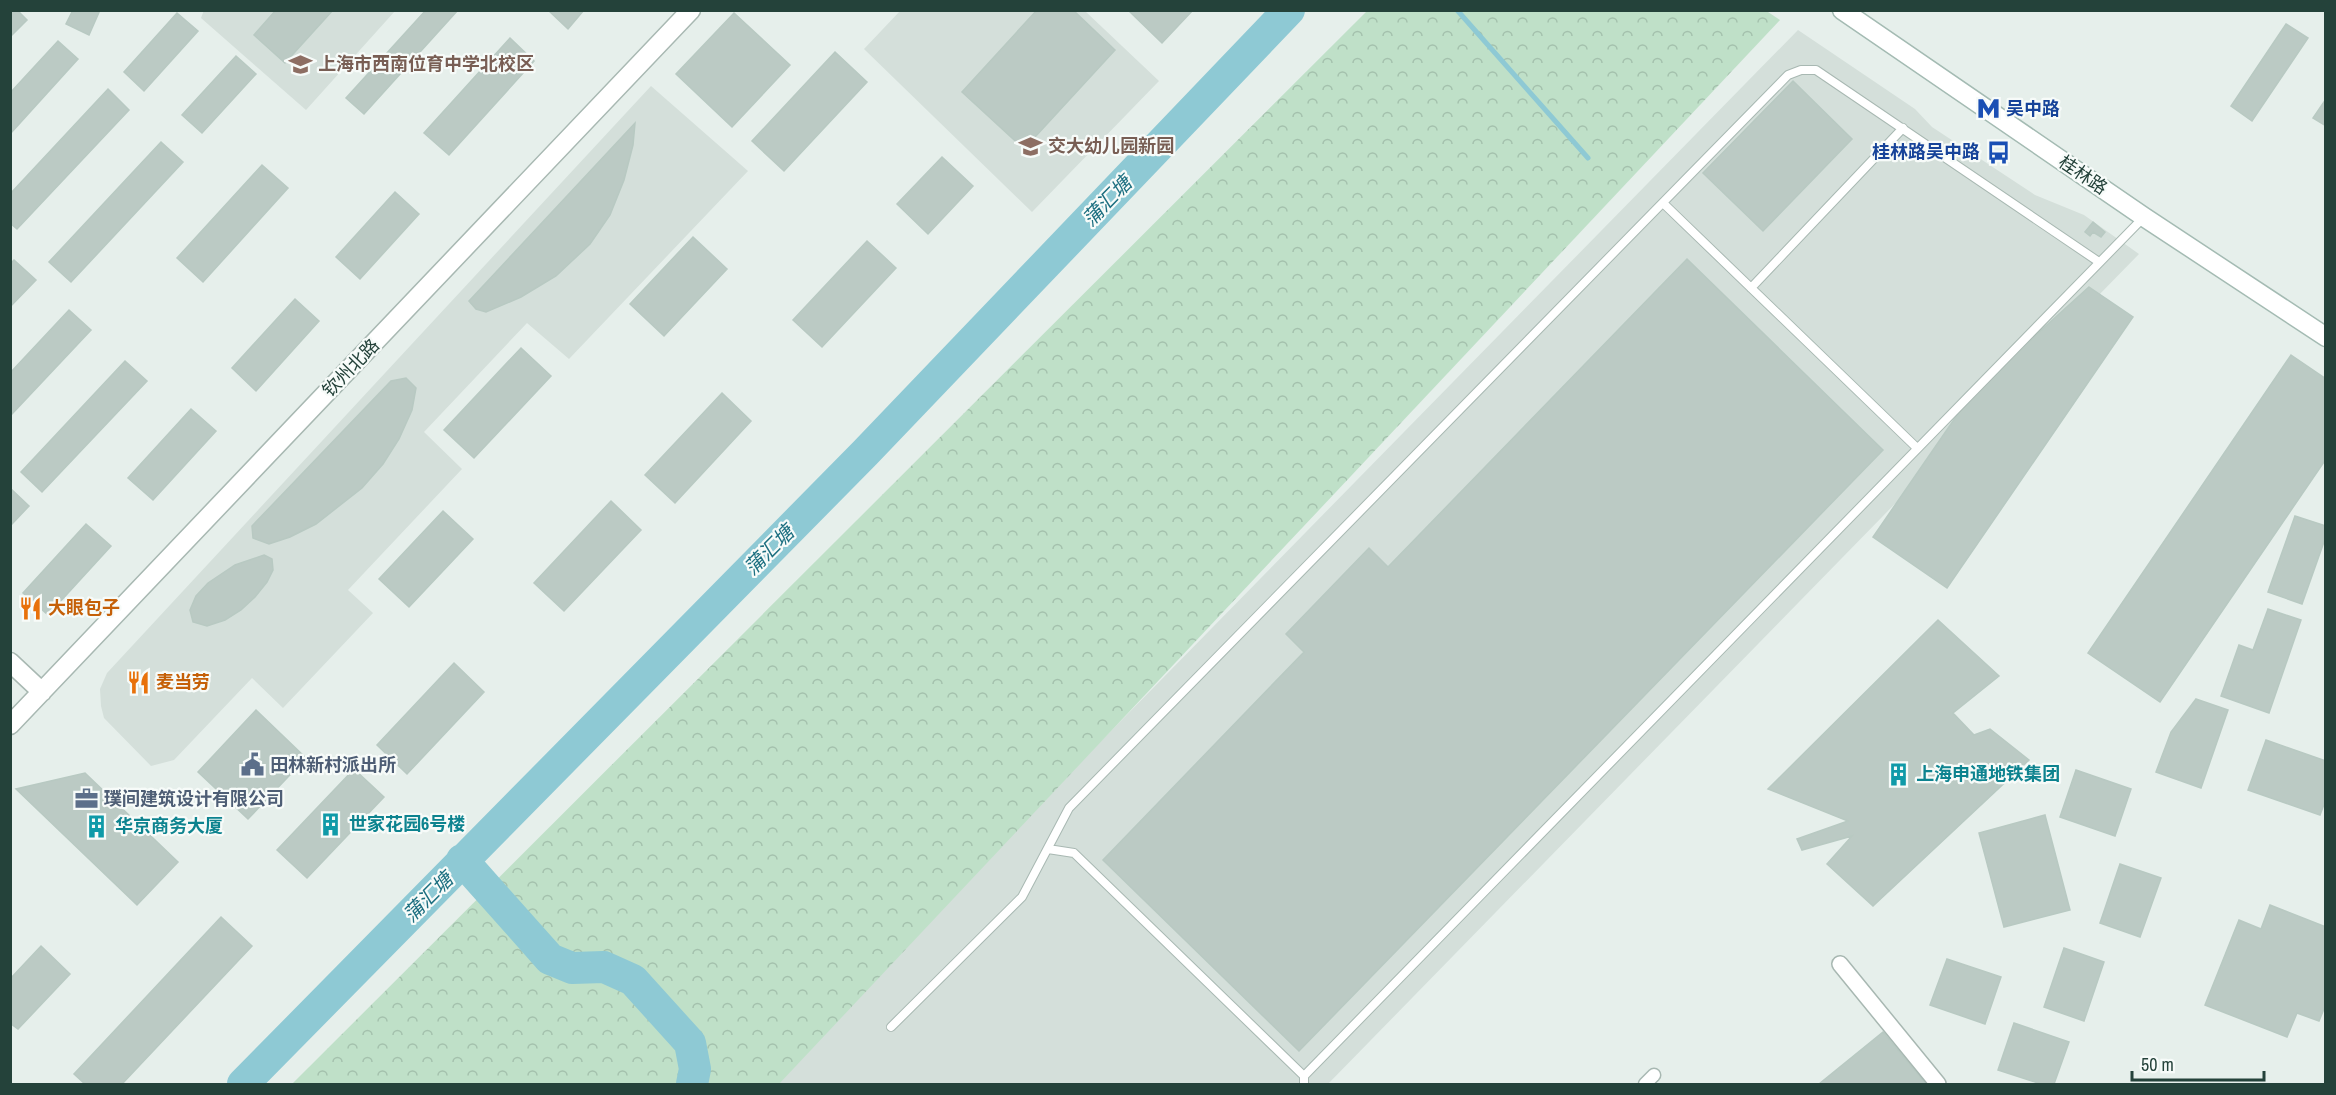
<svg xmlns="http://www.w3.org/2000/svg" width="2336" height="1095" font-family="'Archivo Narrow','Noto Sans SC',sans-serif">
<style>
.built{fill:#d4dfda}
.park{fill:url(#park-crowns)}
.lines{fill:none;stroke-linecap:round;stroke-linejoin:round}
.stream{stroke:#8ec9d4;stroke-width:5}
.river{stroke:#8ec9d4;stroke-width:32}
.building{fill:#bbcac4;stroke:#b8c9c2;stroke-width:1.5}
.service-casing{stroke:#a8b8b2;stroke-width:10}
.pedestrian-casing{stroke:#a8b8b2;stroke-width:15}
.minor-casing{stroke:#a8b8b2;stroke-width:18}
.tertiary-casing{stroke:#a8b8b2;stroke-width:21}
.secondary-casing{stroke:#a4bbb3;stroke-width:21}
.service{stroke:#fff;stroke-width:8}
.pedestrian{stroke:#fff;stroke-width:12}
.minor{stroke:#fff;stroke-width:15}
.tertiary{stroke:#fff;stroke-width:18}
.secondary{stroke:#fff;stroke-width:18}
.labels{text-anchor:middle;stroke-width:4.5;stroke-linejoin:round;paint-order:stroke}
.education-label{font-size:18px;font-weight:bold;fill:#785e54;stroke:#f7fbf9;text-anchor:start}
.transit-label{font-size:18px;font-weight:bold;fill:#164399;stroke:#f7fbf9;text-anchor:start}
.street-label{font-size:18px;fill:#24423a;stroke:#f7fbf9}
.food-label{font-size:18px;font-weight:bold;fill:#c56008;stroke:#f7fbf9;text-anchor:start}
.service-label{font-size:18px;font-weight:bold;fill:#4e5e75;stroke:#f7fbf9;text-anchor:start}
.culture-label{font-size:18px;font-weight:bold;fill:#0d838f;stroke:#f7fbf9;text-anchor:start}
.water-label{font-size:20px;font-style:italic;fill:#1c6f80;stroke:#f7fbf9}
</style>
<defs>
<pattern id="park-crowns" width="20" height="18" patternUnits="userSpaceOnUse" patternTransform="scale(1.5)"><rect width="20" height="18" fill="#bfe0c8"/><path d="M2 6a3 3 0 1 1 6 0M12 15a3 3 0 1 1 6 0" fill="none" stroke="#a4c1ad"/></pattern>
</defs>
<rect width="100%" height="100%" fill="#e6efeb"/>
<!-- built -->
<path class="built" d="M 204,10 L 395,11 L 306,110 L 201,18 Z
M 900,11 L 1085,11 L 1159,81 L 1032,212 L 864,49 Z
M 1798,30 L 1915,109 L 1932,127 L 2035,195 L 2084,215 L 2139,254 L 1328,1084 L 765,1084 Z
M 651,86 L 748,171 L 569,359 L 527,323 L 424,432 L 462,469 L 348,590 L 373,613 L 283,708 L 252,678 L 174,760 L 151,766 L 104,718 L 101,706 L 100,689 L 107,673 Z"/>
<!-- park -->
<path class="park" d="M 1765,10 L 1780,20 L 779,1084 L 292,1084 L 1367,11 Z"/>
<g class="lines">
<!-- stream -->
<path class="stream" d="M 1457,10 L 1588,158"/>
<!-- river -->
<path class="river" d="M 462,860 L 550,959 L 572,968 L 604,967 L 633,980 L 690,1043 L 695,1069 L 692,1084
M 243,1084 L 865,453 L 1289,10"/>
</g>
<!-- building -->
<path class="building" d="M 10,10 L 17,10 L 27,20 L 10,37 Z
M 73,10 L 100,10 L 89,35 L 66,24 Z
M 276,10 L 333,10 L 285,63 L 254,35 Z
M 426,10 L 458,10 L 364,114 L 346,98 Z
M 548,10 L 584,10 L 568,29 Z
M 1037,10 L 1073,10 L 1115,50 L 1024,149 L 962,92 Z
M 1128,10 L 1193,10 L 1162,43 Z
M 177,13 L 198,31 L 144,91 L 124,72 Z
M 734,13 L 790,65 L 732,127 L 676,74 Z
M 2286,24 L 2308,38 L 2252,121 L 2231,106 Z
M 510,38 L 534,61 L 449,155 L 424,133 Z
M 58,41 L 78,59 L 10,134 L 10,93 Z
M 835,52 L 867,82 L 784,171 L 752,141 Z
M 236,56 L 256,74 L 202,133 L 182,115 Z
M 1793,81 L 1852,139 L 1763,231 L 1703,173 Z
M 108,89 L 129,110 L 17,229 L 10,223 L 10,194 Z
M 2326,99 L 2326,126 L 2313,118 Z
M 635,123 L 633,145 L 624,180 L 610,215 L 590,244 L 556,276 L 521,297 L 486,312 L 476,309 L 469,301 Z
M 161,142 L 183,162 L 71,282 L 49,262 Z
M 942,157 L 973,186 L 928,234 L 897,204 Z
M 262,165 L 288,188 L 203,282 L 177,258 Z
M 395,192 L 419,214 L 360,279 L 336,257 Z
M 2093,222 L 2105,232 L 2101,237 L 2093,232 L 2090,236 L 2085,232 Z
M 693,237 L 727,269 L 664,336 L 630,304 Z
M 867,241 L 896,268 L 822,347 L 793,320 Z
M 1687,259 L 1883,450 L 1299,1051 L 1103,860 L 1304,652 L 1286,634 L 1369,548 L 1388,567 Z
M 14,260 L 36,280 L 10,307 L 10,264 Z
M 2089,287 L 2133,317 L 1947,588 L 1873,537 L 1973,392 Z
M 295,299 L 319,321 L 256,391 L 232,368 Z
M 69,310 L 91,330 L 10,416 L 10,373 Z
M 521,348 L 551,376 L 474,458 L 444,430 Z
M 2291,355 L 2326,379 L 2326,459 L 2160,702 L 2088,653 Z
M 125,361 L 147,381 L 42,492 L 21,472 Z
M 406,378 L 416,388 L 412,410 L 399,439 L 383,464 L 362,488 L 316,524 L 290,537 L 269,544 L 253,538 L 252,526 L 391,381 Z
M 722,393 L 751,421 L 675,503 L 645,475 Z
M 191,409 L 216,431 L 153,500 L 128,478 Z
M 10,488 L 29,506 L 10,526 Z
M 611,501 L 641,530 L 564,611 L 534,583 Z
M 443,511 L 473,539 L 409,607 L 379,579 Z
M 2295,516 L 2326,526 L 2326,536 L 2302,604 L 2268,592 Z
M 86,524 L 111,546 L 48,615 L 23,593 Z
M 264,555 L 272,559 L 273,570 L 267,582 L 255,597 L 241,610 L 225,620 L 207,626 L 193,622 L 190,610 L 196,596 L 208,583 L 235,565 Z
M 2268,609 L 2301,620 L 2269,713 L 2221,696 L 2239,645 L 2253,650 Z
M 1938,620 L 1999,676 L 1953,713 L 1974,735 L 1990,729 L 2029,760 L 1873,906 L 1827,864 L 1852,836 L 1802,850 L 1797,839 L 1848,821 L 1768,789 Z
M 454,663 L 484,692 L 407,774 L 377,745 Z
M 2196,699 L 2228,710 L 2201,788 L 2156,772 L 2171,732 Z
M 256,710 L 306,758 L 248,819 L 198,772 Z
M 2266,740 L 2326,761 L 2326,799 L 2320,815 L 2248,790 Z
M 354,769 L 384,797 L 307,878 L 277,850 Z
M 2076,770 L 2131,789 L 2115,836 L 2060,817 Z
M 85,773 L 178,862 L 137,905 L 16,789 Z
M 2045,815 L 2070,910 L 2004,927 L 1979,833 Z
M 2120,864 L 2161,878 L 2140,937 L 2100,923 Z
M 2270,905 L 2326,927 L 2326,1004 L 2319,1021 L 2297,1013 L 2287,1037 L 2205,1005 L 2239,920 L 2261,929 Z
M 221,917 L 252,946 L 122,1084 L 85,1084 L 74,1074 Z
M 41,946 L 70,974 L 18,1029 L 10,1023 L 10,979 Z
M 2064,948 L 2104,962 L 2084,1021 L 2044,1007 Z
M 1947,959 L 2001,977 L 1985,1024 L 1930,1005 Z
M 2014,1023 L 2069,1042 L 2054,1084 L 2041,1084 L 1998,1070 Z
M 1883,1032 L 1926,1084 L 1819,1084 Z"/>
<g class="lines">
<defs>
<path id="service" d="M 1663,203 L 1917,448
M 1751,288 L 1903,128
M 1048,849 L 1074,853 L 1304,1076
M 891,1027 L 1022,897 L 1069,808 L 1788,75 L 1801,70 L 1816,70 L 2099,262
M 1304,1084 L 1304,1076 L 2143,218"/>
<path id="pedestrian" d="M 1645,1084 L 1654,1075"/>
<path id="minor" d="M 1840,964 L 1938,1084"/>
<path id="tertiary" d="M 10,662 L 42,692
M 10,725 L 691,10"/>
<path id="secondary" d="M 1842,10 L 2144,217 L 2326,337"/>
</defs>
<!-- service casing -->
<use href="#service" class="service-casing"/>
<!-- pedestrian casing -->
<use href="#pedestrian" class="pedestrian-casing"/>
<!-- minor casing -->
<use href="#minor" class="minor-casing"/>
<!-- tertiary casing -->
<use href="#tertiary" class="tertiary-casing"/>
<!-- secondary casing -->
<use href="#secondary" class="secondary-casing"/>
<!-- service -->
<use href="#service" class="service"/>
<!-- pedestrian -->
<use href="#pedestrian" class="pedestrian"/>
<!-- minor -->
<use href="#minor" class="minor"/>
<!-- tertiary -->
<use href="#tertiary" class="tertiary"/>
<!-- secondary -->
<use href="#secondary" class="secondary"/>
</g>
<!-- icons -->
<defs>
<symbol id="school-bare" viewBox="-9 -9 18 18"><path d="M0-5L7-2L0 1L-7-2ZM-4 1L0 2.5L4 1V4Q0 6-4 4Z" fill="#8d6e63" stroke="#f7fbf9" stroke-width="2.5" paint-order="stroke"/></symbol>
<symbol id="metro-bare" viewBox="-9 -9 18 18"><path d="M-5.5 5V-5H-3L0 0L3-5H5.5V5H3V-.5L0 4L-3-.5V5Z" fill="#1a4fb4" stroke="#f7fbf9" stroke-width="2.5" paint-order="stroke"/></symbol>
<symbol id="bus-bare" viewBox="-9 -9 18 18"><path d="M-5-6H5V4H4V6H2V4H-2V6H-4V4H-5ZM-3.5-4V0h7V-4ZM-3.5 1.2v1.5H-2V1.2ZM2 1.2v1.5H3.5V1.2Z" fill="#1a4fb4" stroke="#f7fbf9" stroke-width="2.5" paint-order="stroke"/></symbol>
<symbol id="restaurant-bare" viewBox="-9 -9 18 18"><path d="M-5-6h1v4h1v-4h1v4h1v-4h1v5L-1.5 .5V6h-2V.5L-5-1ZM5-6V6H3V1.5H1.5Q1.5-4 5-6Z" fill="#e8710a" stroke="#f7fbf9" stroke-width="2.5" paint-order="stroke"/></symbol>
<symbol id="civic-bare" viewBox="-9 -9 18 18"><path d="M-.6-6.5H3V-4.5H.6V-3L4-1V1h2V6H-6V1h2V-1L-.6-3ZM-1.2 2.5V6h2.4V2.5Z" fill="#5c6f8a" stroke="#f7fbf9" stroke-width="2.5" paint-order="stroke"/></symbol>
<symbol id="building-bare" viewBox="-9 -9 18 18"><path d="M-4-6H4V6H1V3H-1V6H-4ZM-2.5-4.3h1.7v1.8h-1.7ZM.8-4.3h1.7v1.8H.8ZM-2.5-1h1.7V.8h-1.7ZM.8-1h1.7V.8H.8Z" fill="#0f9aa8" stroke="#f7fbf9" stroke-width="2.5" paint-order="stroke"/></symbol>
<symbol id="office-bare" viewBox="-9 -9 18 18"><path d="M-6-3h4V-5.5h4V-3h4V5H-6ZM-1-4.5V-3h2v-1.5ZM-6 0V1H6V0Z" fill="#5c6f8a" stroke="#f7fbf9" stroke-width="2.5" paint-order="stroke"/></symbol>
</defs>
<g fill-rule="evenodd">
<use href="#school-bare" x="284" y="48" width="33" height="33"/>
<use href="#metro-bare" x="1972" y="92" width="33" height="33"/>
<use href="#school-bare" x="1014" y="130" width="33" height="33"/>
<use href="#bus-bare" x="1982" y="136" width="33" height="33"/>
<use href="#restaurant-bare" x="14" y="592" width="33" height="33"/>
<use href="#restaurant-bare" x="122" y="666" width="33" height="33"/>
<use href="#civic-bare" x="236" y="748" width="33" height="33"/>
<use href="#building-bare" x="1882" y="758" width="33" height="33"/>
<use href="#office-bare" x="70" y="782" width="33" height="33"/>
<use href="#building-bare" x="314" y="808" width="33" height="33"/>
<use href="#building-bare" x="80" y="810" width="33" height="33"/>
</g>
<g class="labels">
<!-- education labels -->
<g class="education-label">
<text x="318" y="70">上海市西南位育中学北校区</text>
<text x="1048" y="152">交大幼儿园新园</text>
</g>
<!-- transit labels -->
<g class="transit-label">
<text x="2006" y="115">吴中路</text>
<text x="1980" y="158" text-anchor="end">桂林路吴中路</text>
</g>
<!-- street labels -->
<g class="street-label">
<text transform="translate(2083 175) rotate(34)" y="6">桂林路</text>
<text transform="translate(351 368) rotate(-46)" y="6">钦州北路</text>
</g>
<!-- food labels -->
<g class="food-label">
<text x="48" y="614">大眼包子</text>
<text x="156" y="688">麦当劳</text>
</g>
<!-- service labels -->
<g class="service-label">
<text x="270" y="771">田林新村派出所</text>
<text x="104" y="805">璞间建筑设计有限公司</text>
</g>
<!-- culture labels -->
<g class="culture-label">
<text x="1916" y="780">上海申通地铁集团</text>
<text x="349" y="830">世家花园6号楼</text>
<text x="115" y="832">华京商务大厦</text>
</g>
<!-- water labels -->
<g class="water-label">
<text transform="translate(1107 201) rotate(-46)" y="7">蒲汇塘</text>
<text transform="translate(769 550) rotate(-45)" y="7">蒲汇塘</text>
<text transform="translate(428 897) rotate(-45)" y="7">蒲汇塘</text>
</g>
</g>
<!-- border -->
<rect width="2336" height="1095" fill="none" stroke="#24423a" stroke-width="24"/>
<!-- scale -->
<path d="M2132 1071v9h132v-9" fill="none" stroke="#24423a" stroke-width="3"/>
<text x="2141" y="1071" font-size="18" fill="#24423a" stroke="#f7fbf9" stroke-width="4.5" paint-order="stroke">50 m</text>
</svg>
